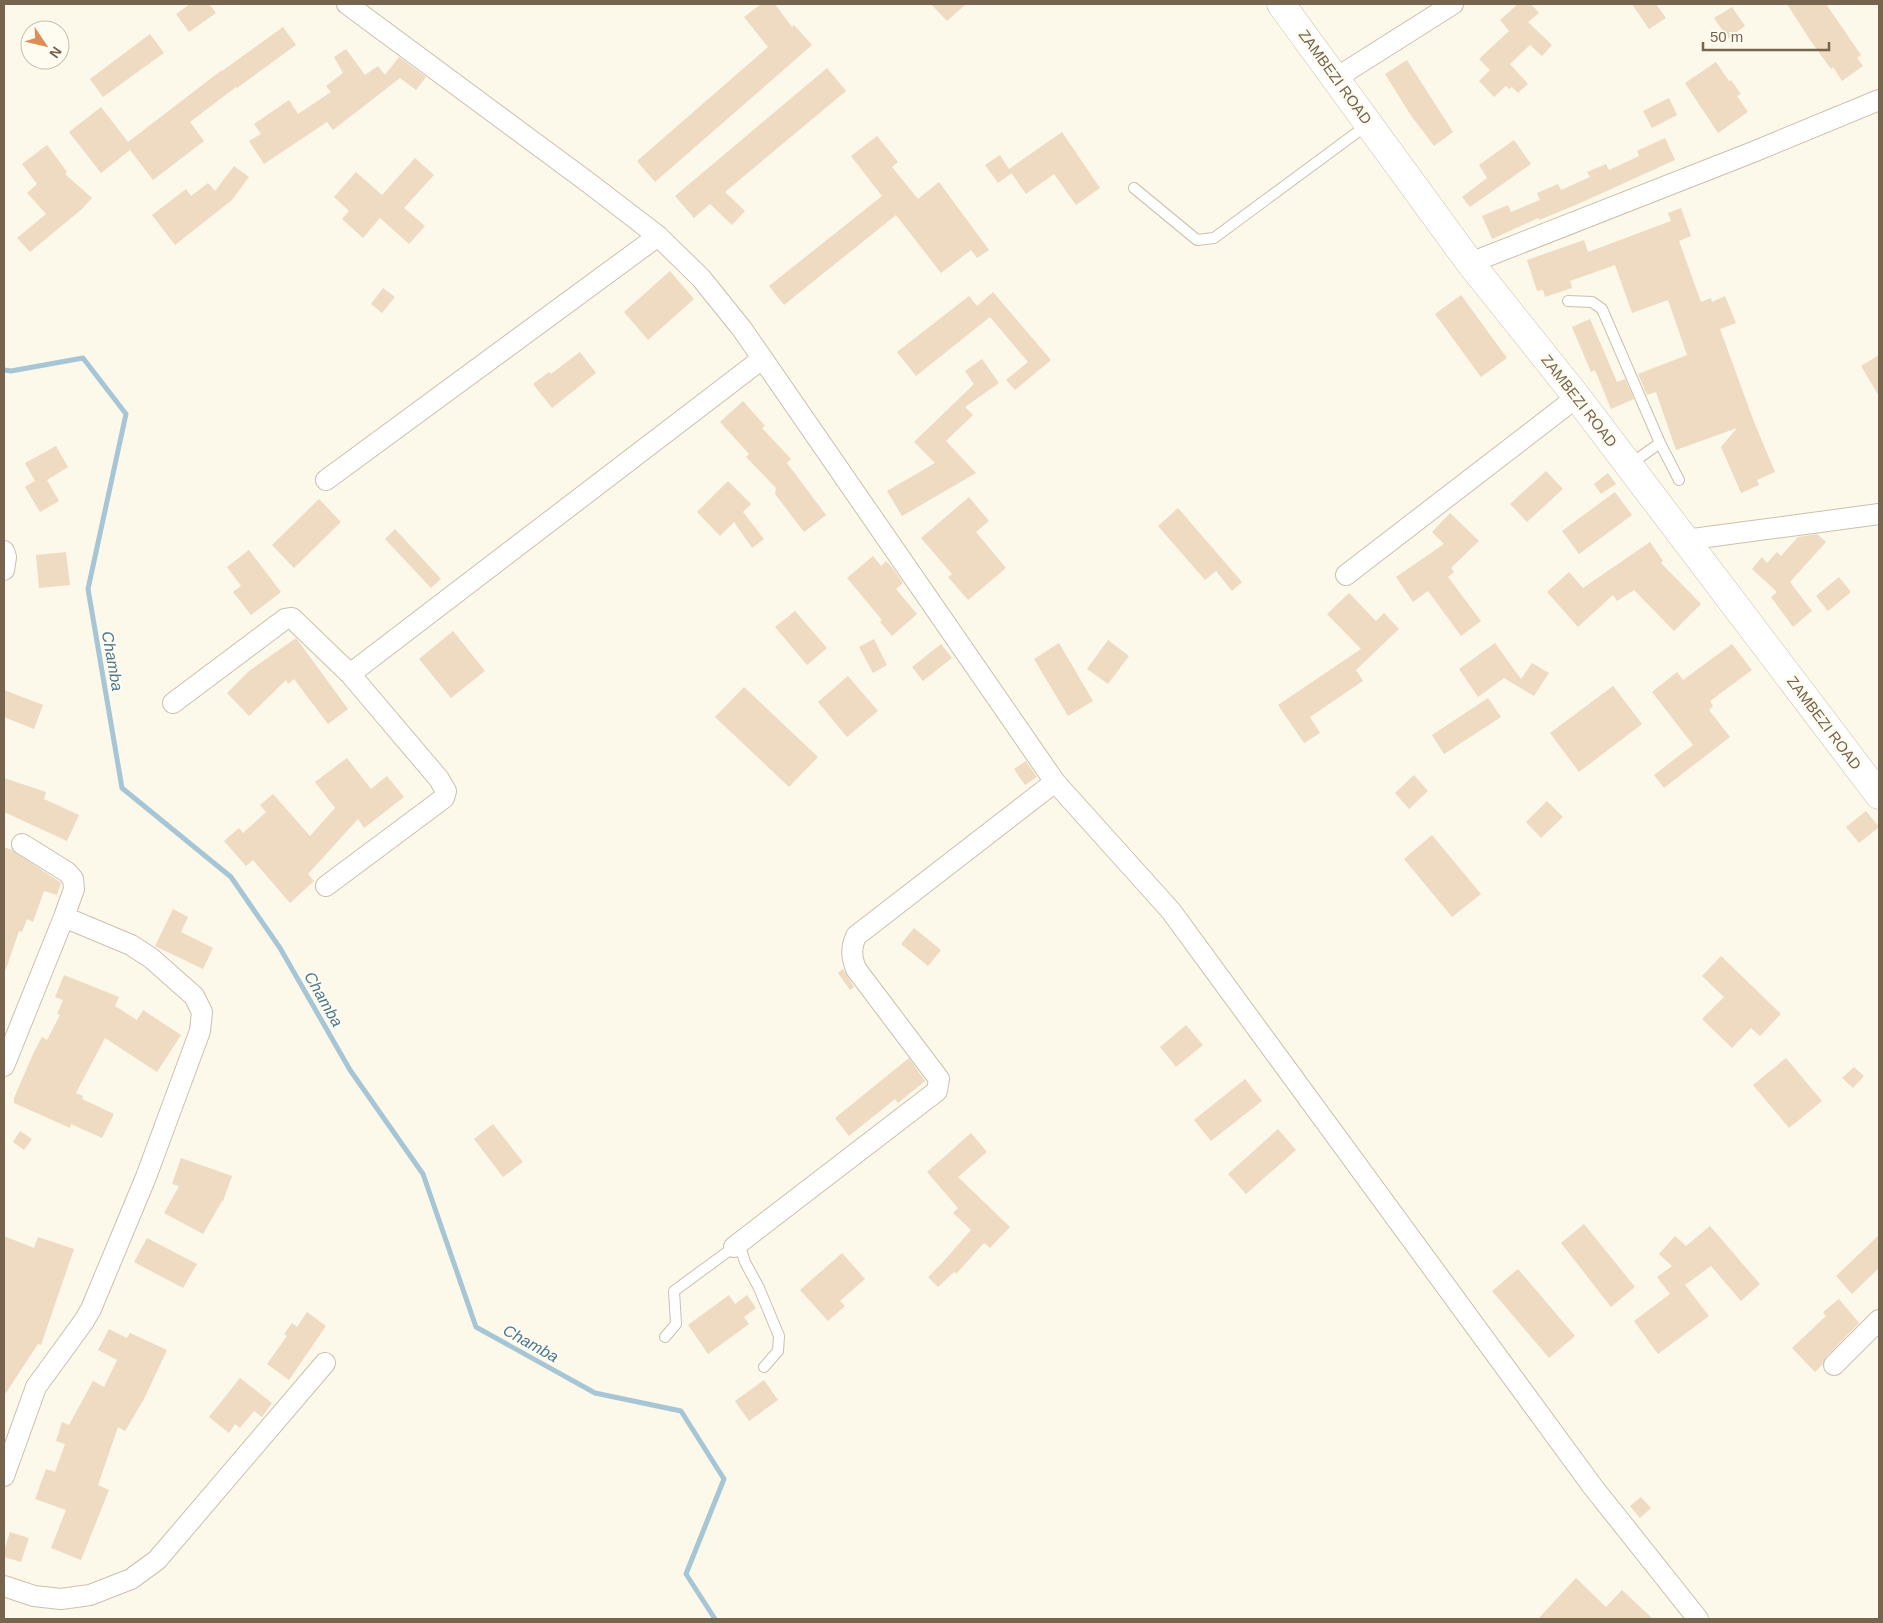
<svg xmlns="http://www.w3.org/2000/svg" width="1883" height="1623" font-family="Arial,sans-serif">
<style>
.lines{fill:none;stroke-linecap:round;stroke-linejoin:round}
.stream{stroke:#a6c6d6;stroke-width:5}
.building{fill:#eedbc1}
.service-casing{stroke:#ccc0ad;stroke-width:12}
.minor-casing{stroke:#ccc0ad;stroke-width:22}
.secondary-casing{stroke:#ccbfa9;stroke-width:29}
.service{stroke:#fff;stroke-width:10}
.minor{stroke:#fff;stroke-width:20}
.secondary{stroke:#fff;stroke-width:28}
.labels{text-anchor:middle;stroke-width:5;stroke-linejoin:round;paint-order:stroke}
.street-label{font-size:15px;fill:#76644e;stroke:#fefbf1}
.water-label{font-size:16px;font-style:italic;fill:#4c788f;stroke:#fefbf1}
</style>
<rect width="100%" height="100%" fill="#fcf8ea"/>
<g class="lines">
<!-- stream -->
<path class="stream" d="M 4,370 L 11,371 L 83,358 L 126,414 L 88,589 L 122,788 L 231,877 L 280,948 L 350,1070 L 423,1174 L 476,1327 L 595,1393 L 681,1411 L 724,1479 L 686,1574 L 715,1619"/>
</g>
<!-- building -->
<path class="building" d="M 190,4 L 209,4 L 216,13 L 189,32 L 176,14 Z
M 761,4 L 775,4 L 792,27 L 794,25 L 812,45 L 655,182 L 637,161 L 768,47 L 744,17 Z
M 931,4 L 966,4 L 947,21 Z
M 1518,4 L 1531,4 L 1539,13 L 1528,22 L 1552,45 L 1542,56 L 1530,45 L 1510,64 L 1528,84 L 1518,93 L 1512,87 L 1509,89 L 1506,86 L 1494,97 L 1479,81 L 1490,70 L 1479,59 L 1509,31 L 1500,20 Z
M 1632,4 L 1656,4 L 1666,18 L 1649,29 Z
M 1787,4 L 1826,4 L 1861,55 L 1857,58 L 1863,66 L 1842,81 L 1833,67 L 1831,69 L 1810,40 Z
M 1732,7 L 1745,26 L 1728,38 L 1714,18 Z
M 283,27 L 296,45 L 237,88 L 236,87 L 190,122 L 204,141 L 153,180 L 130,150 L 101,173 L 69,132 L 101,107 L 128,142 L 222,70 L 222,71 Z
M 150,34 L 164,53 L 103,97 L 90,79 Z
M 346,49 L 365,75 L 378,66 L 385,75 L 399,57 L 426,77 L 416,90 L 400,78 L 333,130 L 327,122 L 264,164 L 249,141 L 261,134 L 254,124 L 289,100 L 298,114 L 331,92 L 326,86 L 343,73 L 334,57 Z
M 1407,60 L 1453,132 L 1434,146 L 1410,114 L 1385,74 Z
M 1716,62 L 1729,81 L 1731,80 L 1741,94 L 1737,96 L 1748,112 L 1718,133 L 1685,83 Z
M 827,68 L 846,91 L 725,192 L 745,211 L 732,225 L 710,204 L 694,218 L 675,196 Z
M 1669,98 L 1677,115 L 1652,128 L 1643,111 Z
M 1062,132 L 1100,188 L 1076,205 L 1054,174 L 1026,194 L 1010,171 L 1012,173 L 998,183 L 985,165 L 1000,155 L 1009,169 Z
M 877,136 L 898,162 L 892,167 L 918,199 L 939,182 L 989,250 L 977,258 L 971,250 L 941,273 L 896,215 L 784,305 L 769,286 L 882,196 L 851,156 Z
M 1665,138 L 1675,160 L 1578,204 L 1539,220 L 1538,218 L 1492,239 L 1482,216 L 1508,205 L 1511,212 L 1540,200 L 1537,193 L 1558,184 L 1561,190 L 1590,177 L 1587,172 L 1606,164 L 1609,170 L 1639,156 L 1637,151 Z
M 1514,140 L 1531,164 L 1470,207 L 1462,197 L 1487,178 L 1479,165 Z
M 47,145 L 67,172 L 65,174 L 92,198 L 82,209 L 30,252 L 17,238 L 46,214 L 27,193 L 37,184 L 22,164 Z
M 415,158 L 434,175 L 404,208 L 425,226 L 409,244 L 380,218 L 363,238 L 342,219 L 349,211 L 334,197 L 356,172 L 382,195 Z
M 234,166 L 249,177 L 232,200 L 175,245 L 152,215 L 186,189 L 191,196 L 208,183 L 215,191 Z
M 1681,208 L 1691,236 L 1679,241 L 1701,302 L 1711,298 L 1712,302 L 1725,296 L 1736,323 L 1720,329 L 1754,422 L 1775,472 L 1757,480 L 1759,485 L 1741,493 L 1721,447 L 1737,428 L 1676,450 L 1656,392 L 1647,395 L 1638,374 L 1687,355 L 1668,300 L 1632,313 L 1615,265 L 1570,281 L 1572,288 L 1545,297 L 1543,290 L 1537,291 L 1527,260 L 1584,240 L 1588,252 L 1671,221 L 1668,213 Z
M 670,271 L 694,299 L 648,340 L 624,312 Z
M 383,288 L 395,297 L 382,313 L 371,304 Z
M 993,292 L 1051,360 L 1015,390 L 1006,380 L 1028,362 L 990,317 L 916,376 L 897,352 L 969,296 L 977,306 Z
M 1461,295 L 1507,358 L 1481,377 L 1435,314 Z
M 1590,319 L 1617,382 L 1625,379 L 1634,399 L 1611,409 L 1595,370 L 1591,372 L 1572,327 Z
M 580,352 L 596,373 L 552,408 L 533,384 L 549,372 L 551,374 Z
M 1879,355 L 1879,396 L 1861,366 Z
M 982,359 L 999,383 L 965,407 L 973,415 L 946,441 L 976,473 L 902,516 L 887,491 L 935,463 L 914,442 L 974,384 L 965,371 Z
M 743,401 L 765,426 L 762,428 L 791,459 L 787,463 L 826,515 L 804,532 L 775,494 L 776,488 L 746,457 L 749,454 L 720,422 Z
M 56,446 L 68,467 L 47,480 L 59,501 L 40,512 L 25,487 L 35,481 L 25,463 Z
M 1546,471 L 1563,489 L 1527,522 L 1510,504 Z
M 1608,473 L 1616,484 L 1601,494 L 1594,484 Z
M 728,481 L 751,504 L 743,512 L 764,539 L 752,548 L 734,522 L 720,536 L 697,512 Z
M 1615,492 L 1632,515 L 1579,554 L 1562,531 Z
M 969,497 L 989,521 L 976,532 L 1006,568 L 968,600 L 948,577 L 952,574 L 921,538 Z
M 319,499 L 341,522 L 294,568 L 272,545 Z
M 1178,508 L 1242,582 L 1232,591 L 1216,571 L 1205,580 L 1158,526 Z
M 1450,513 L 1479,541 L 1451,568 L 1454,572 L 1448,577 L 1481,621 L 1461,636 L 1428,591 L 1413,602 L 1396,577 L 1444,544 L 1432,532 Z
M 395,529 L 441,579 L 431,588 L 385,539 Z
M 1817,534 L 1826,542 L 1790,582 L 1812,611 L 1793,627 L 1771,597 L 1777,592 L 1752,569 L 1762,557 L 1767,563 L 1777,552 L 1781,556 L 1798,537 Z
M 1650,542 L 1663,561 L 1661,563 L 1701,604 L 1674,631 L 1634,590 L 1617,601 L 1613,595 L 1578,627 L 1547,592 L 1569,572 L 1583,588 Z
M 249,550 L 281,592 L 251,615 L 233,592 L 241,586 L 227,567 Z
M 66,552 L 70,585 L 39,588 L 36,555 Z
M 873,556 L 881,566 L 886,561 L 895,571 L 903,583 L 896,589 L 917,614 L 892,636 L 880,622 L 882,620 L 847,578 Z
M 1839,577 L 1851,592 L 1828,611 L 1816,596 Z
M 1349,593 L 1376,621 L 1384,613 L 1399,629 L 1356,670 L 1363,681 L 1310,717 L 1320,733 L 1304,743 L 1278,705 L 1361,649 L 1327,614 Z
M 795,611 L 827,648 L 807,665 L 775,627 Z
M 453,631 L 485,671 L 451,698 L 419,659 Z
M 296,638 L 348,709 L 328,724 L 294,679 L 288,684 L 286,680 L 249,716 L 227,693 L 249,671 Z
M 874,639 L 887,665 L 873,673 L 859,647 Z
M 1108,640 L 1129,656 L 1108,684 L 1087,669 Z
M 1059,643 L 1093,701 L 1068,716 L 1034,659 Z
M 1495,643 L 1521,679 L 1532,663 L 1549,673 L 1534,696 L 1504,678 L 1478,697 L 1459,669 Z
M 941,644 L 952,658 L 923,681 L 912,667 Z
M 1732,644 L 1752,670 L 1710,701 L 1713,706 L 1709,710 L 1730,737 L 1664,788 L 1654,775 L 1693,745 L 1652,692 L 1677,672 L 1683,680 Z
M 848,676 L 878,711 L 847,737 L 818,702 Z
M 1613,686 L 1642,724 L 1579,772 L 1550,733 Z
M 744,687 L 818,757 L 789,787 L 715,717 Z
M 4,690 L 43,705 L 34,729 L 4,717 Z
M 1488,698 L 1501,717 L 1444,754 L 1432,735 Z
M 347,758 L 371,789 L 387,776 L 404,797 L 364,828 L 358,819 L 308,874 L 314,881 L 290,903 L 253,860 L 246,866 L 224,841 L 239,828 L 243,833 L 266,812 L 260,805 L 273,794 L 310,836 L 335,808 L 315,782 Z
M 1026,761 L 1037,777 L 1025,785 L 1014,769 Z
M 1414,775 L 1428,791 L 1409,809 L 1395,793 Z
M 4,778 L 46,792 L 44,799 L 79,815 L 67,841 L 4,812 Z
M 1547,801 L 1563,817 L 1541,838 L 1526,822 Z
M 1866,811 L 1879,827 L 1859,843 L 1846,827 Z
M 1432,835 L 1481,894 L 1452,917 L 1404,859 Z
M 4,847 L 12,850 L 61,883 L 57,895 L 44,891 L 33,922 L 27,919 L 22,932 L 19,931 L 6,969 L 4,969 Z
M 173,909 L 188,917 L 181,932 L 213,948 L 203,969 L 155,946 Z
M 914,928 L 941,950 L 928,966 L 901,944 Z
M 1721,956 L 1781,1014 L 1760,1036 L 1751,1028 L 1732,1048 L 1702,1019 L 1724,997 L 1702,976 Z
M 843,969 L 854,987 L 850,990 L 838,973 Z
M 64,975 L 119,997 L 115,1006 L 137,1020 L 143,1010 L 181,1035 L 157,1072 L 105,1038 L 76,1093 L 83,1096 L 82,1099 L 114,1114 L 102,1138 L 71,1124 L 70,1128 L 14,1103 L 14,1098 L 34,1052 L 42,1037 L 47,1040 L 60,1015 L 57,1014 L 63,1000 L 55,997 Z
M 1186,1025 L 1203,1045 L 1176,1067 L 1160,1047 Z
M 909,1058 L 925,1081 L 898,1103 L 895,1099 L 849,1136 L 835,1118 Z
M 1786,1058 L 1822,1101 L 1789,1128 L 1753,1085 Z
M 1854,1067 L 1864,1076 L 1853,1088 L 1842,1078 Z
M 1245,1079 L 1262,1101 L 1211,1141 L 1194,1120 Z
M 493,1124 L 523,1162 L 503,1177 L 474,1139 Z
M 1278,1129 L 1296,1150 L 1246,1194 L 1228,1174 Z
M 20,1131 L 32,1139 L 24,1150 L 13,1142 Z
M 971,1133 L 987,1152 L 958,1177 L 1010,1227 L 990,1248 L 984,1243 L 956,1274 L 954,1272 L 938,1287 L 928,1277 L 943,1262 L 971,1230 L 953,1213 L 958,1208 L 927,1172 Z
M 181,1158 L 232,1176 L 223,1201 L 222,1201 L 203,1234 L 164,1213 L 179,1186 L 172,1184 Z
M 1584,1224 L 1635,1287 L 1611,1307 L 1561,1243 Z
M 1710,1226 L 1760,1284 L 1741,1301 L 1711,1266 L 1685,1285 L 1709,1316 L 1658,1354 L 1634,1321 L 1670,1294 L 1657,1277 L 1672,1266 L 1659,1254 L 1675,1236 L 1686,1246 Z
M 1879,1235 L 1879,1268 L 1852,1294 L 1836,1276 Z
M 4,1236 L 34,1248 L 38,1237 L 74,1249 L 41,1345 L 38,1344 L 4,1396 Z
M 147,1238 L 197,1264 L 183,1288 L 134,1262 Z
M 842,1253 L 865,1279 L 840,1301 L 845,1306 L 828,1321 L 800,1290 Z
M 1518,1269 L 1575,1336 L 1549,1358 L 1492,1291 Z
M 729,1295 L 735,1304 L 747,1295 L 756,1308 L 744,1317 L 749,1324 L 708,1354 L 688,1325 Z
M 1839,1299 L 1859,1323 L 1826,1357 L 1822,1365 L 1815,1372 L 1792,1348 L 1826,1316 L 1823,1312 Z
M 307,1312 L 326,1326 L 289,1380 L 267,1364 L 287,1336 L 284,1334 L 292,1323 L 297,1327 Z
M 109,1329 L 127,1338 L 130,1333 L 167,1350 L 144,1399 L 125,1431 L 118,1427 L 98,1485 L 109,1490 L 81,1560 L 51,1548 L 66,1510 L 35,1499 L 46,1469 L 55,1472 L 65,1444 L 56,1441 L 62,1422 L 69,1425 L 93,1381 L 104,1387 L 117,1360 L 98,1350 Z
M 240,1378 L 272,1403 L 262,1417 L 254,1411 L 240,1428 L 235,1424 L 229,1433 L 209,1417 Z
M 764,1380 L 778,1400 L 749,1421 L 735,1401 Z
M 1641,1497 L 1651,1508 L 1640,1518 L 1630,1506 Z
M 10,1532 L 29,1538 L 21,1562 L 4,1557 L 4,1550 Z
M 1576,1578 L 1606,1607 L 1622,1590 L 1653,1619 L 1538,1619 Z"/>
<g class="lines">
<defs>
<path id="service" d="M 1134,188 L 1197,240 L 1214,238 L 1367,125
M 1568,301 L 1592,302 L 1602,309 L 1660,443
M 1629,465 L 1660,443 L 1679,480
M 739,1243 L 745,1262 L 759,1288 L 779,1336 L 778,1351 L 764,1367
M 665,1337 L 676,1324 L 674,1291 L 734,1247"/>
<path id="minor" d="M 347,4 L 589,183 L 658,236 L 701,278 L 742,329 L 1055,782 L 1171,911 L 1593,1487 L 1698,1619
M 1336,78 L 1453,4
M 1470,263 L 1753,152 L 1879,100
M 326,480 L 658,236
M 1685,540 L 1879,514
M 4,551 L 6,557 L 4,570
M 1346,575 L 1577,397
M 350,674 L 762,359
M 173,703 L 285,619 L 292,618 L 350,674 L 439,779 L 446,791 L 444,798 L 326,886
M 4,1066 L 64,917 L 74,889 L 73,879 L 67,872 L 22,844
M 734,1247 L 937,1091 L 939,1079 L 856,969 C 851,956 851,948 856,936 L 1055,782
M 1834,1365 L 1879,1320
M 4,1476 L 36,1387 L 84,1321 L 91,1309 L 146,1177 L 200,1031 L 202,1012 L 194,996 L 151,958 L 131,945 L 64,917
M 4,1586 L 34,1596 L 61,1599 L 90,1595 L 131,1579 L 157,1560 L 325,1363"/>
<path id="secondary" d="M 1281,4 L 1470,263 L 1577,397 L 1879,795"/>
</defs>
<!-- service casing -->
<use href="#service" class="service-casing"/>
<!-- minor casing -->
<use href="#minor" class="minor-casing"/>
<!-- secondary casing -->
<use href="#secondary" class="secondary-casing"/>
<!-- service -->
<use href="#service" class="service"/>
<!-- minor -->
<use href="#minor" class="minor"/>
<!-- secondary -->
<use href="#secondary" class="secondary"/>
</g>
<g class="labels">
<!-- street labels -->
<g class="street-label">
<text transform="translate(1335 77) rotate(54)" y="5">ZAMBEZI ROAD</text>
<text transform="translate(1579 401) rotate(52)" y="5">ZAMBEZI ROAD</text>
<text transform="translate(1824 723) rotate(53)" y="5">ZAMBEZI ROAD</text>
</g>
<!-- water labels -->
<g class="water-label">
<text transform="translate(113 661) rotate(80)" y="6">Chamba</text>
<text transform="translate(324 999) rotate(60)" y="6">Chamba</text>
<text transform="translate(531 1343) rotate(29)" y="6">Chamba</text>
</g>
</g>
<!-- border -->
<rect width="1883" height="1623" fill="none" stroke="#76644e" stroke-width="10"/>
<!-- north arrow -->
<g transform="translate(45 45) rotate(125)"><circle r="24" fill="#fefbf1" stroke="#c8bfb0"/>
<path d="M0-4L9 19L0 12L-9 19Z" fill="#df8d56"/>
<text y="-8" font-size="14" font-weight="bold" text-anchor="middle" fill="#76644e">N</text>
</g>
<!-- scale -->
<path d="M1703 42v8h126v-8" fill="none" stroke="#76644e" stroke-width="2.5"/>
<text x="1710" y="42" font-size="15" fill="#76644e" stroke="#fefbf1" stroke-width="4" paint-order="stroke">50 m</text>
</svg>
